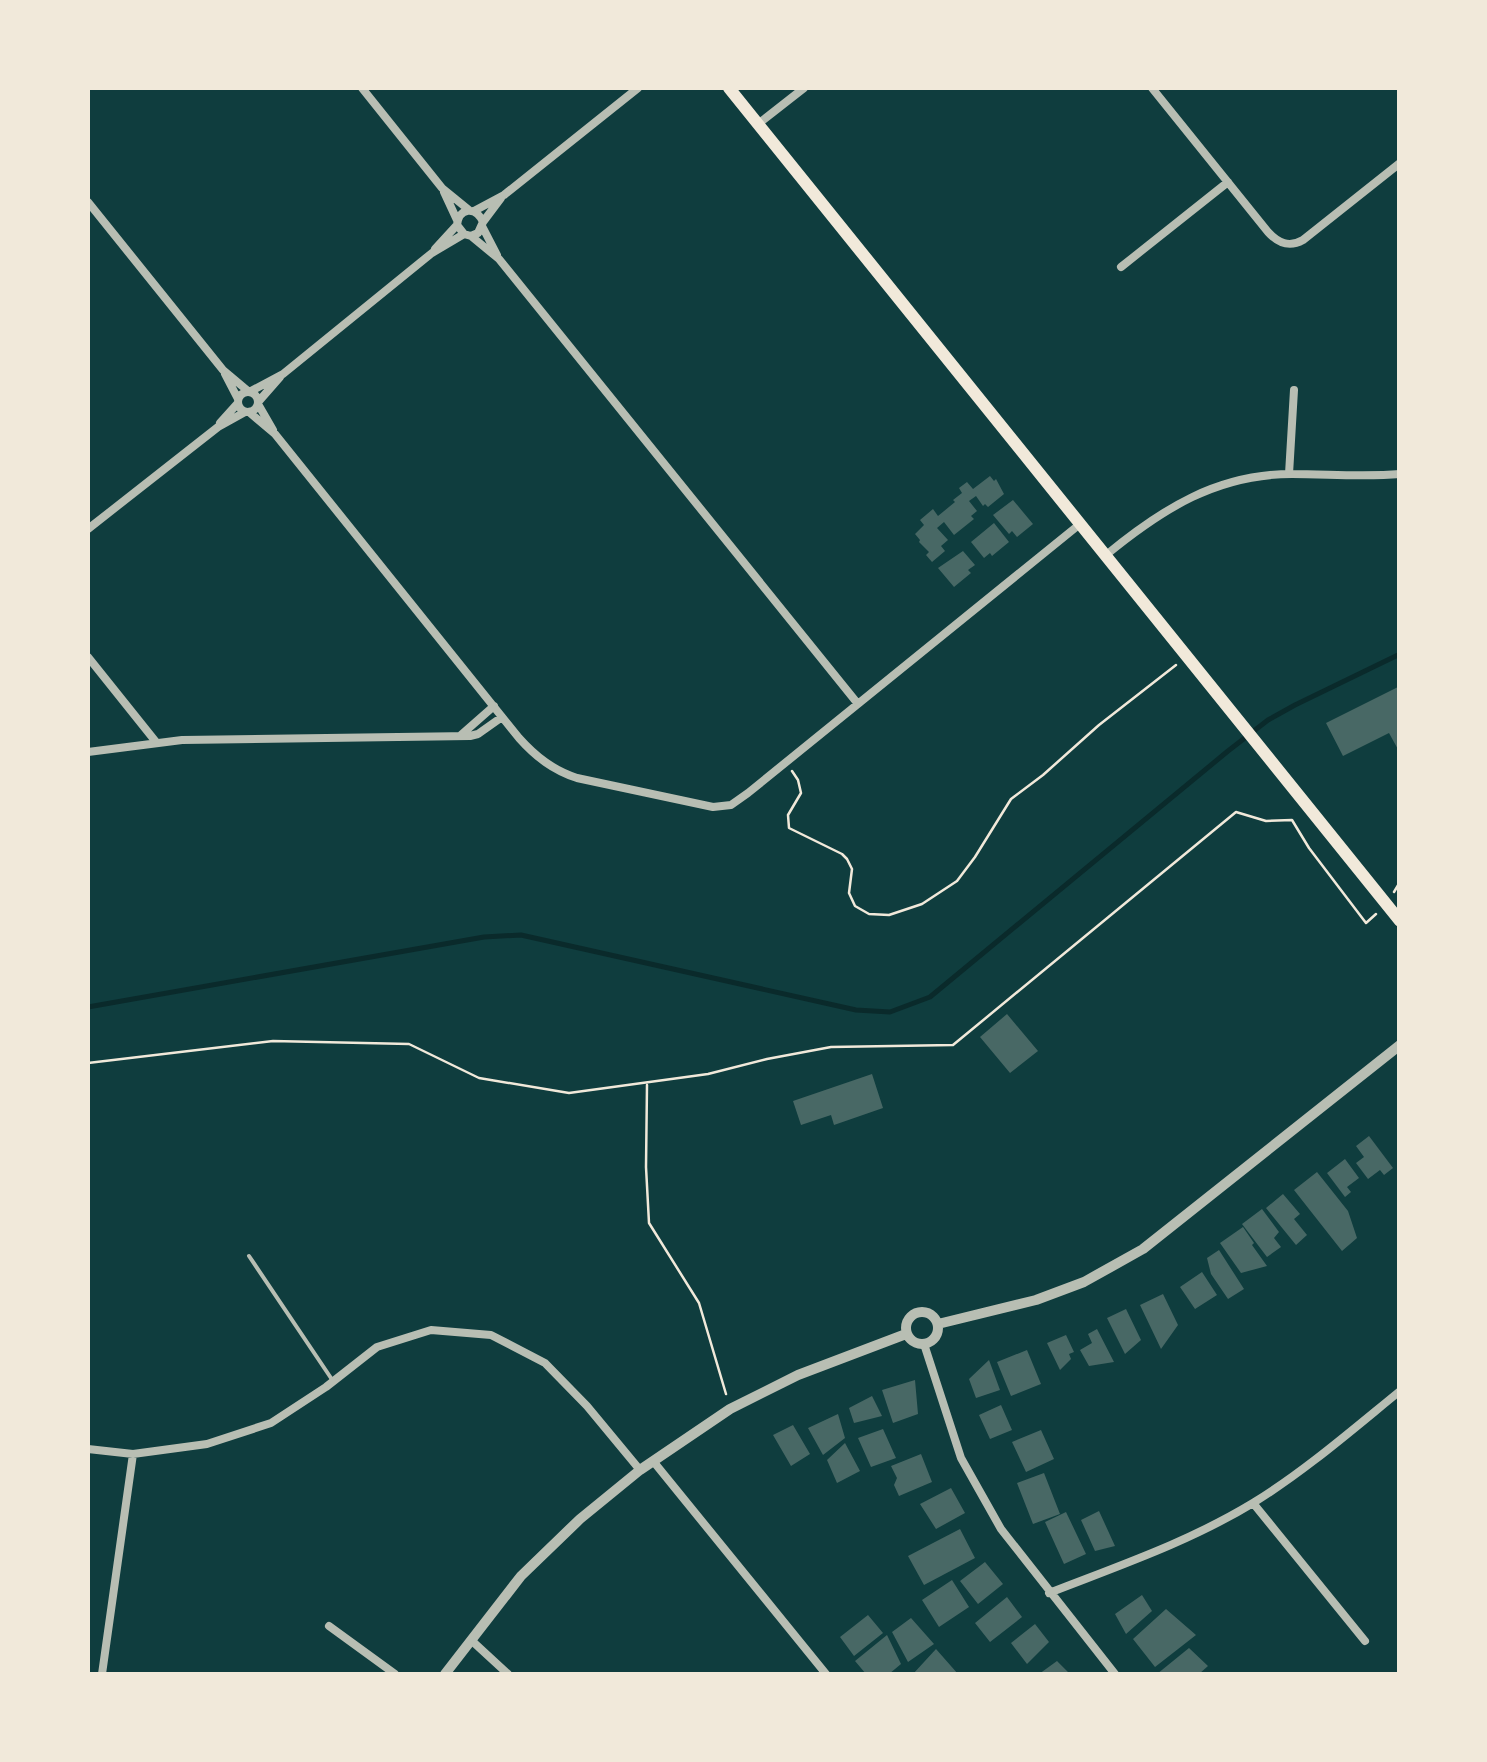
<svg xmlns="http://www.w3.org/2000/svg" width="1487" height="1762" font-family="'Archivo Narrow',sans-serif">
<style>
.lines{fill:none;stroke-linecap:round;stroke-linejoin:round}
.stream{stroke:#0a2a2b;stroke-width:5}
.building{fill:#486865}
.path{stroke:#f1e9da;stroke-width:2.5}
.service{stroke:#b8beb3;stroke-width:4}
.minor{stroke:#b8beb3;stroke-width:8}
.tertiary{stroke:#b8beb3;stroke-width:10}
.primary{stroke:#f1e9da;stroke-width:12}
</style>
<rect width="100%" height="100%" fill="#0f3d3e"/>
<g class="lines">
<!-- stream -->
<path class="stream" d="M 88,1007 L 484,937 L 521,935 L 856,1010 L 890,1012 L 930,997 L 1228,751 L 1268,720 L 1295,705 L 1400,654"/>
</g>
<!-- building -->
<path class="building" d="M 990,476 L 994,481 L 996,479 L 1004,494 L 988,507 L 985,504 L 983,506 L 976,496 L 969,501 L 977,511 L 971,516 L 974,519 L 954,535 L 944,522 L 937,528 L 948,540 L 941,546 L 945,551 L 932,562 L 926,555 L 929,552 L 919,542 L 920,540 L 915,534 L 924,525 L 920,520 L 933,509 L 938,516 L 955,502 L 953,500 L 962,493 L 959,488 L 967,482 L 973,489 Z
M 1013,500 L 1033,524 L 1017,537 L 1012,531 L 1009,534 L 993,515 Z
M 994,523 L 1009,542 L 992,556 L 990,553 L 984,558 L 971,542 Z
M 963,551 L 975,565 L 968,570 L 971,573 L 954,587 L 938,568 Z
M 1400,686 L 1400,753 L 1389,733 L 1343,756 L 1326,723 Z
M 1007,1014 L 1038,1051 L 1010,1073 L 980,1037 Z
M 872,1074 L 883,1108 L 834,1125 L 831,1115 L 801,1125 L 793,1101 Z
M 1369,1136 L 1393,1168 L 1384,1175 L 1380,1170 L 1368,1179 L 1356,1163 L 1364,1157 L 1356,1146 Z
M 1345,1159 L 1359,1178 L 1347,1187 L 1351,1192 L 1345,1197 L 1327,1173 Z
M 1317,1172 L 1348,1211 L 1357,1238 L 1342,1251 L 1294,1190 Z
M 1283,1194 L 1300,1214 L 1294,1219 L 1307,1235 L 1296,1245 L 1266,1208 Z
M 1262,1209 L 1279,1232 L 1274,1238 L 1281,1247 L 1267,1257 L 1242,1224 Z
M 1243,1227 L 1254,1243 L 1252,1245 L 1267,1266 L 1241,1273 L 1220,1243 Z
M 1219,1250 L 1244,1289 L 1228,1299 L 1211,1274 L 1207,1258 Z
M 1202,1272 L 1217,1295 L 1195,1309 L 1180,1287 Z
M 1163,1294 L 1178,1325 L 1161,1349 L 1140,1305 Z
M 1126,1309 L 1141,1340 L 1125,1354 L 1107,1318 Z
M 1097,1329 L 1114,1362 L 1089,1366 L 1080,1350 L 1092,1343 L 1088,1334 Z
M 1066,1335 L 1074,1352 L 1069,1354 L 1071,1359 L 1060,1370 L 1047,1343 Z
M 1027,1350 L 1041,1384 L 1011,1396 L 997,1362 Z
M 989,1360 L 1000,1390 L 976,1398 L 969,1379 Z
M 915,1380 L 918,1414 L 893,1423 L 882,1390 Z
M 872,1396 L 882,1416 L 854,1423 L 849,1408 Z
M 1001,1405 L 1012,1430 L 990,1439 L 979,1415 Z
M 838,1414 L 845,1438 L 823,1455 L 808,1428 Z
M 793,1425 L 810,1454 L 791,1466 L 773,1435 Z
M 883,1429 L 896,1458 L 871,1467 L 858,1438 Z
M 1041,1430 L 1054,1459 L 1026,1472 L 1012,1442 Z
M 845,1443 L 860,1471 L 837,1483 L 827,1460 Z
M 921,1454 L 932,1482 L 899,1496 L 894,1485 L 897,1478 L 891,1466 Z
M 1044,1473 L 1060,1514 L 1033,1524 L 1017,1483 Z
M 951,1488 L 965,1513 L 936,1529 L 920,1504 Z
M 1099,1511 L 1115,1546 L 1095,1551 L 1081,1520 Z
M 1066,1512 L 1086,1554 L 1064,1564 L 1045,1522 Z
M 960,1529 L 975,1558 L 924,1585 L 908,1556 Z
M 985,1562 L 1003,1584 L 978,1604 L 960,1581 Z
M 952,1580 L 969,1607 L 939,1627 L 922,1600 Z
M 1142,1595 L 1152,1611 L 1126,1634 L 1115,1614 Z
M 1007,1597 L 1022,1617 L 990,1642 L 975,1623 Z
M 1166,1609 L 1196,1635 L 1155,1667 L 1133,1639 Z
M 868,1615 L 883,1633 L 854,1656 L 840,1637 Z
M 911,1618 L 934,1644 L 908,1662 L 892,1632 Z
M 1035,1624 L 1049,1642 L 1027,1664 L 1011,1643 Z
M 887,1635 L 901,1664 L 889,1674 L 866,1674 L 855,1661 Z
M 1189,1648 L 1208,1666 L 1199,1674 L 1157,1674 Z
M 936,1649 L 958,1674 L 913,1674 Z
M 1057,1661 L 1070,1674 L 1039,1674 Z"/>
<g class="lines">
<!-- path -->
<path class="path" d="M 792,771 L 798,780 L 801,793 L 788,815 L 789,828 L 842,854 L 847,859 L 852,869 L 849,893 L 855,906 L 869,914 L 889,915 L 922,904 L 957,881 L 975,857 L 1011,799 L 1043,775 L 1099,725 L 1176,665
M 1400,841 L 1400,844
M 1394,892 L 1400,882
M 88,1063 L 273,1041 L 409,1044 L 479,1078 L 569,1093 L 708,1074 L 767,1059 L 831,1047 L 953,1045 L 1236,812 L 1266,821 L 1292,820 L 1309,848 L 1366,923 L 1376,914
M 647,1085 L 646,1167 L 649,1223 L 699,1303 L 726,1394"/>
<!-- service -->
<path class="service" d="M 249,1256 L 333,1381"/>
<!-- minor -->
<path class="minor" d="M 362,88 L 442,188 L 469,210
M 1152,88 L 1268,232 C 1278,243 1289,248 1303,240 L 1400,163
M 758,124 L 804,88
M 444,192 L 457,220
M 88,202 L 223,370 L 248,391
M 474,211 L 504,195 L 638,88
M 483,222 L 501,198
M 482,226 L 497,255
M 471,236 L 499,259 L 858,704
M 435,249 L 457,225
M 1121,267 L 1228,182
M 225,374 L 238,399
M 251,391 L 283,374 L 432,253 L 464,234 L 471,236 L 478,233 L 483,222 C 476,206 459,207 457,225 L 464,234
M238 402a10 10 0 1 1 20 0a10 10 0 1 1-20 0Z
M 259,401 L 280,377
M 258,404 L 273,430
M 249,412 L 275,434 L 519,738 C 536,757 553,770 577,778 L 713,807 L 731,805 L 748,793 L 1080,524
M 220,423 L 238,403
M 1289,474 L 1294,390
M 88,529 L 218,427 L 245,412
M 1106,555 C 1162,509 1217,474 1292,474 C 1328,474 1364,477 1400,474
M 88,657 L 156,742
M 461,735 L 494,706
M 88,752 L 182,740 L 470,736 L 478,734 L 502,717
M 924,1344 L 961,1458 L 1001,1529 L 1115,1674
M 88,1449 L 133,1454 L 207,1444 L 271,1423 L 326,1387 L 377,1347 L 431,1330 L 491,1335 L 545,1363 L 587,1406 L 640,1470
M 653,1461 L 826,1674
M 1253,1503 L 1365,1641
M 1049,1593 C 1118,1566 1189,1542 1253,1503 C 1305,1471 1352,1430 1400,1391
M 329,1626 L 395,1674
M 471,1640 L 508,1674
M 102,1674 L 133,1454"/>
<!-- tertiary -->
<path class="tertiary" d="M906 1328a16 16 0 1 1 32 0a16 16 0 1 1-32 0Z
M 938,1324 L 1036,1300 L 1084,1282 L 1143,1249 L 1400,1045
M 445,1674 L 521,1576 L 580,1519 L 640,1470 L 730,1409 L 798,1375 L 906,1334"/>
<!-- primary -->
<path class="primary" d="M 729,88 L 1400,921"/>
</g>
<!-- border -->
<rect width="1487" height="1762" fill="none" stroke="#f1e9da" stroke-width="180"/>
</svg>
